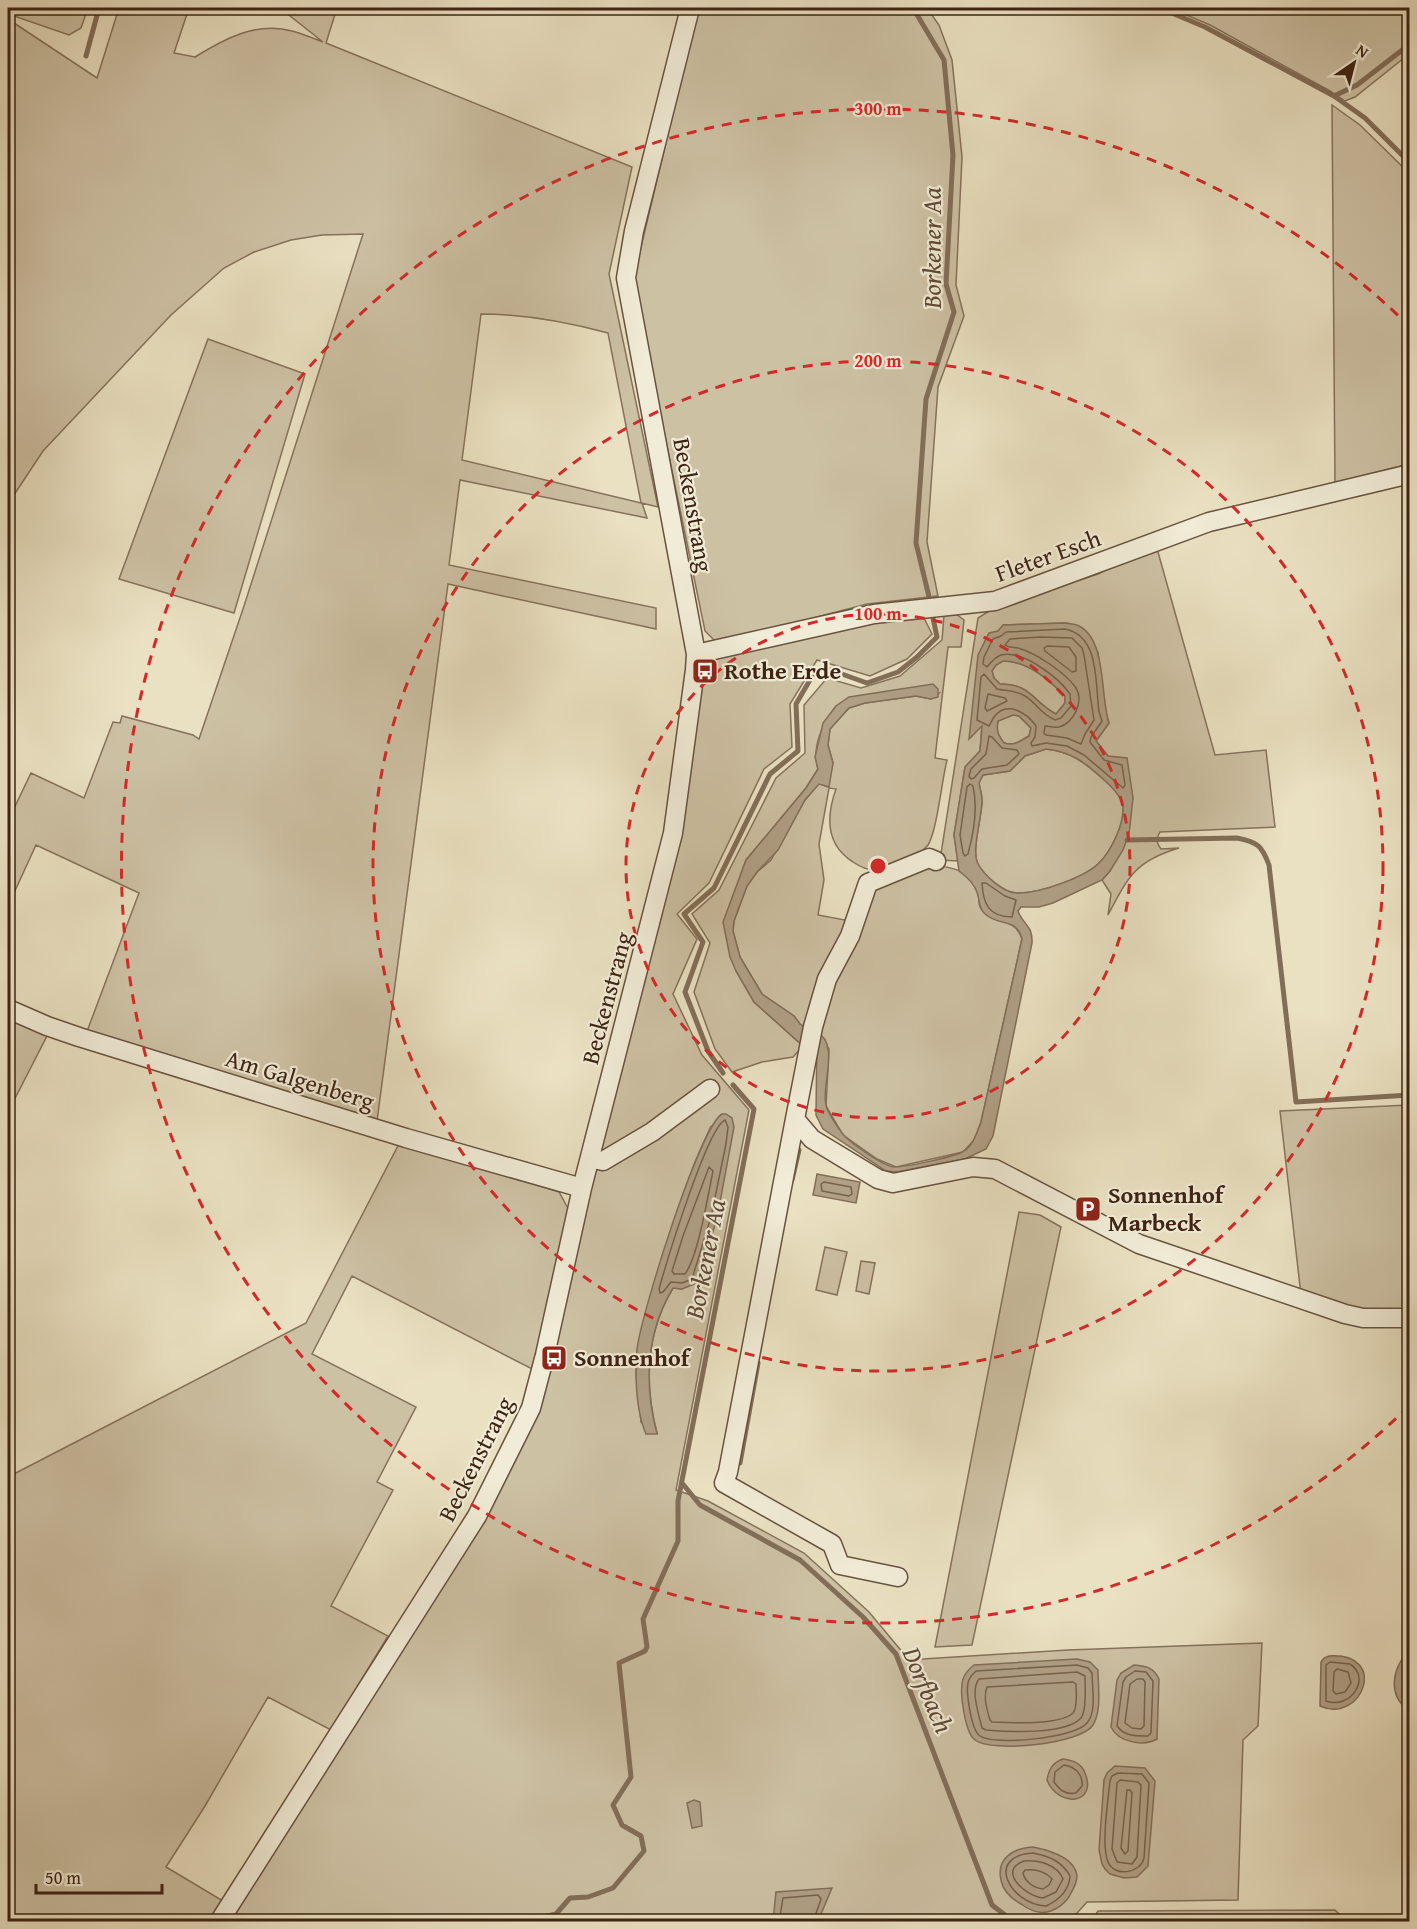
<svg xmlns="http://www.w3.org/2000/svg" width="1417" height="1929" font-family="'Gentium Book Plus',serif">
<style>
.green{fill:#cdc1a4;stroke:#86725c;stroke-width:1.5;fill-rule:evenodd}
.water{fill:#b0a086;stroke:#826e58;stroke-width:1.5;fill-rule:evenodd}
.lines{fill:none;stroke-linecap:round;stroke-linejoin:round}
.shore{stroke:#77624c;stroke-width:1.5}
.stream{stroke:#826e58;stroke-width:5}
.minor-casing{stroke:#69523f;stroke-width:21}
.minor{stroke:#f1ecd7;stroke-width:18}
.ring{fill:none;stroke:#d62828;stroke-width:3;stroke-dasharray:10 8}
.labels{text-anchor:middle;stroke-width:4.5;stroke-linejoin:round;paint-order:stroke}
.street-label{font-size:24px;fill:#3e2313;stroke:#f1ecd7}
.poi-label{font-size:24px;font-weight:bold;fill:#3e2313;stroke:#f1ecd7;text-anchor:start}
.water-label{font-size:26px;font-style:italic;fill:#604836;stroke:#f1ecd7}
.centre{fill:#d62828;stroke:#f1ecd7;stroke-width:3}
.ring-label{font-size:18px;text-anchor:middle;font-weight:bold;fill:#d62828;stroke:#f1ecd7;stroke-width:4.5;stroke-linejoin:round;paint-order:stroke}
</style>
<rect width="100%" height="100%" fill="#eae1c2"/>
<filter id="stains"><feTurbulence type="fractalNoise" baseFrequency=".00333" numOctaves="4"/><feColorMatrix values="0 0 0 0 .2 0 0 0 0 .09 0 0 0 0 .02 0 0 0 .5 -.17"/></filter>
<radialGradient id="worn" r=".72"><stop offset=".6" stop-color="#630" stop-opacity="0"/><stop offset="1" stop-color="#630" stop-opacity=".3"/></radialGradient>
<!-- green -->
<path class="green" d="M 8,8 L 88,8 L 81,28 L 69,35 L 8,14 Z
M 119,8 L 189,8 L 174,53 L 195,57 C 224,39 257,21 292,31 C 303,34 313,38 323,42 L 280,8 L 337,8 L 326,43 L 632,167 L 609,274 L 658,507 L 642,503 L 647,518 L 460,480 L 449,565 L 656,608 L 656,629 L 448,584 L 377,1121 L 86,1034 L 139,893 L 36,845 L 8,906 L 8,821 L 31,773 L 84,798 L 113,722 L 120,723 L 122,716 L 193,735 L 199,739 L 244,606 L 363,234 L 322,235 L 291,240 L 254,252 L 224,268 L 171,315 L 43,451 L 8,504 L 8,19 L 97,78 ZM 481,314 C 524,314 567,322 608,333 L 641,503 L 462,460 Z
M 698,8 L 927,8 L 939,25 L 952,60 L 962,157 L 956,285 L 964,316 L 938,387 L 927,542 L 938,596 L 867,604 L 717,643 L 705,631 L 633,281 Z
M 1170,8 L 1409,8 L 1409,54 L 1355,97 L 1345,101 L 1330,91 L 1210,25 Z
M 1332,105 L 1360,125 L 1410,174 L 1409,464 L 1335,483 Z
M 208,339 L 305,374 L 234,613 L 119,579 Z
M 1156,545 L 1215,755 L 1266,750 L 1275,827 L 1160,832 C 1156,839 1156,842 1161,849 L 1179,848 C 1135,861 1128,877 1108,915 L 1111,894 L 1102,880 L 1110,871 L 1133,798 L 1108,756 L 1096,741 L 1109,723 L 1105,711 L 1098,652 L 1066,623 L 1003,625 L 970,738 L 982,725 L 980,751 L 965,767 L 954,835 L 958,861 L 940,860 L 978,618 L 994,608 L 1098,574 Z
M 956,614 L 964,620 L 961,647 L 948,647 L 935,758 L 947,760 C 942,779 937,831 928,845 C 921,854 910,857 900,862 C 893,865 883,870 874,870 C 867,870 859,866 853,862 C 826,845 826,817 836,789 L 829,788 L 819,844 L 824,880 L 818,915 L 845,920 L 843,935 L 807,1029 L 800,1024 L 794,1016 L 762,994 L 740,957 L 733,931 L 734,921 L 747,886 L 757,872 L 771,860 L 805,800 L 819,783 L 828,787 L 833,763 L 828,745 L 830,729 L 849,708 L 865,703 L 916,696 L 931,699 L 939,693 L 836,706 C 823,724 811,746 818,769 L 806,788 L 746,860 L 724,922 L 736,971 L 754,1002 L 803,1046 L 793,1057 L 762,1062 L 732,1072 L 715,1049 L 694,992 L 710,943 L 692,914 L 719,890 L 776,778 L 805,753 L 804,705 L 827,678 L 861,688 L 900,676 L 942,640 L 944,615 Z
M 923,616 L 932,634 L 907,659 L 870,676 L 817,660 L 790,704 L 792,747 L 764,769 L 709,883 L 677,914 L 697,939 L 673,994 L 702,1055 L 749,1110 L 676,1490 L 708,1501 L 804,1553 L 869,1612 L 904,1654 L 907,1660 L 1068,1650 L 1262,1643 L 1258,1726 L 1243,1740 L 1238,1900 L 1087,1902 L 1069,1922 L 230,1922 L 481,1524 L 541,1402 L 700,677 L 716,659 L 871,620 ZM 711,1126 L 717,1218 L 697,1282 L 682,1289 L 673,1288 C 646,1333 644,1383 657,1433 L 641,1422 L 636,1374 L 638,1347 L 694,1165 Z
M 1003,661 C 1028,661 1048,679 1065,696 L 1065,703 L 1056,714 C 1033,702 1032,684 1000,684 L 994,678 L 992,671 L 996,665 Z
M 1013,715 L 1019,716 L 1031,728 L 1029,736 C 1019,741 1016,746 1004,743 C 998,735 996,731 998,721 Z
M 1046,749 C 1071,752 1083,761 1102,778 C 1109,784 1119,793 1122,802 C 1127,820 1111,852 1098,864 C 1083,878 1037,894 1017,893 C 1003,893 984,875 978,864 C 971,851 982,818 982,801 C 982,795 980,789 979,783 L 983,775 L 1010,771 L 1025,756 Z
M 929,863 C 938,866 951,867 960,871 C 969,876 977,888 979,898 C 979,899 979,905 980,907 C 991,927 1015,915 1022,939 L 981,1122 L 974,1140 L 963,1152 L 896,1167 L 877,1159 L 843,1135 L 826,1106 L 829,1049 L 817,1032 L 831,981 L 876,886 Z
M 8,1017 L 48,1034 L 8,1112 Z
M 1409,1105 L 1409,1315 L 1379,1314 L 1301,1295 L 1280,1111 Z
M 400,1142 L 559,1192 L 570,1212 L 536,1371 L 352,1276 L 312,1354 L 416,1407 L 377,1482 L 393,1490 L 331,1606 L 388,1636 L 331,1730 L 268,1697 L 205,1806 L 166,1867 L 223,1901 L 210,1921 L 8,1922 L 8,1477 L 306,1323 Z
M 1019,1212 L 1040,1215 L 1061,1227 L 972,1645 L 935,1647 Z
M 825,1247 L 847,1252 L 837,1295 L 816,1290 Z
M 861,1261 L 875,1263 L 869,1294 L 856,1291 Z
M 1335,1910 L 1346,1921 L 1092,1921 L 1098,1911 Z"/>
<!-- water -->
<path class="water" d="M 1066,623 C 1070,624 1076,624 1079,626 C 1107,640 1100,696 1109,723 L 1096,741 L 1108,756 L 1127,758 L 1133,798 L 1129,834 L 1123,850 L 1110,871 L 1102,880 L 1053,903 L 1039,907 L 1021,907 L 1018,911 C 1023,925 1033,925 1032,943 L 993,1136 L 986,1149 L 965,1159 L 897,1172 L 886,1171 L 823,1129 L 816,1115 L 817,1032 C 840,1044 821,1086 826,1105 C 828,1114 837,1126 842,1133 C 849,1142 884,1167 895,1167 C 906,1167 953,1157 962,1152 C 973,1147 977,1132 981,1122 L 1022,939 C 1016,917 1000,927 985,914 C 978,908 980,900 977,892 C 974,883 967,877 959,871 L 954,835 L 965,767 L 980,751 L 982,726 L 969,739 L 978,655 L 989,633 L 998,631 L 1003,625 ZM 1003,661 C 1028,661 1048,679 1065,696 L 1065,703 L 1056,714 C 1032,702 1032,684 1000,684 L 994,678 L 992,671 L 996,665 ZM 1013,715 L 1019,716 L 1031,728 L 1029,736 C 1020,741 1016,746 1004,743 C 998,735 996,731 998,721 ZM 1046,749 C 1071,752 1083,761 1102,778 C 1109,784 1118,792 1122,802 C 1127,820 1111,852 1098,864 C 1083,878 1038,894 1017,893 C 1003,893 984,875 978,864 C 971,851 982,817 982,801 C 982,795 980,789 979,783 L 983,775 L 1010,771 L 1025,756 Z
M 933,684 L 938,689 L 938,697 L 931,699 L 916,696 L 865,703 L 849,708 L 830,729 L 828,745 L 833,763 L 829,787 L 819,784 L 805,800 L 778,850 L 757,872 L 747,886 L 734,921 L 733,931 L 740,957 L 762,994 L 794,1016 L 800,1024 L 807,1029 L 803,1046 L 754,1002 L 736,971 L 730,957 L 723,922 L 746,860 L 806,788 L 818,769 L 815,757 L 823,723 L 836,706 L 849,697 Z
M 722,1114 L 726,1114 L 732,1118 L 734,1127 L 717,1218 L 697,1283 L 682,1289 L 673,1288 C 646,1333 644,1384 657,1434 L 646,1434 C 635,1408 635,1377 637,1349 C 641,1315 699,1128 722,1114 Z
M 817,1174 L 860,1182 L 856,1203 L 813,1195 Z
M 1409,1652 L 1410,1652 L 1409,1709 C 1387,1699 1392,1665 1409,1652 Z
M 1329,1656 C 1390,1652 1362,1725 1320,1706 L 1321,1662 L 1324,1658 Z
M 1077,1659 L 1090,1662 L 1098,1670 C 1098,1687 1102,1710 1093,1725 C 1081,1744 992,1753 975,1740 C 965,1733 959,1691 963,1679 C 965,1673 969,1669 974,1665 Z
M 1134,1665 C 1146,1666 1153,1667 1159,1679 L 1157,1739 C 1143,1747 1118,1742 1111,1727 L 1117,1680 L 1121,1673 Z
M 1063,1759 C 1072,1760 1082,1764 1085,1773 C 1098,1805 1058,1808 1047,1780 C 1049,1769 1052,1763 1063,1759 Z
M 1115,1766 L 1145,1768 L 1155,1781 L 1148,1866 L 1137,1877 L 1124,1878 L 1110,1874 L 1105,1869 L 1102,1864 L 1099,1850 L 1104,1780 L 1107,1773 Z
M 694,1800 L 700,1802 L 702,1826 L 692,1828 L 687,1803 Z
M 1033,1847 C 1048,1850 1074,1857 1077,1875 C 1077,1881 1074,1888 1071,1893 C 1067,1902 1057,1910 1047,1912 C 1038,1914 1028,1909 1021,1904 C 1012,1899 1003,1891 1001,1880 C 996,1858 1014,1848 1033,1847 Z
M 832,1888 L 818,1921 L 773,1921 L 776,1892 Z"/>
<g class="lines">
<!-- shore -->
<path class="shore" d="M 1065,629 C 1100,636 1095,683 1099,712 L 1102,721 L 1091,737 L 1090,742 L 1104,760 L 1122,765 L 1125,785 L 1123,788 L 1084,755 L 1067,746 L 1046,743 L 1032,746 L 1031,743 L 1035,737 L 1036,726 C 1027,713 1007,700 994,717 C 992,720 991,723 989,726 L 977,720 L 981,677 L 984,674 L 997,689 C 1006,691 1015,690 1025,696 C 1037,703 1039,713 1055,720 L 1061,718 L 1071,706 L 1070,694 C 1059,678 1022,649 1001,655 C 995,657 991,662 987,667 L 983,664 L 984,657 L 993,639 L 1001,636 L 1006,632 Z
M 1041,637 L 1072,638 L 1082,648 L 1084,655 L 1094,720 L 1085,734 L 1081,744 L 1067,738 L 1046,735 L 1044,733 L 1045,726 C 1050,726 1055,728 1059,727 C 1074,723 1084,701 1076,688 C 1066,673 1036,653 1018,648 C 1013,647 1009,648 1005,645 L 1010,639 Z
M 1047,646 L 1069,647 L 1076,657 L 1076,671 L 1072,672 L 1045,651 L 1044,648 Z
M 988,694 L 1005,698 L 1007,701 L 987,711 L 985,708 Z
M 989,736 L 992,737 L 1002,748 L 1017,750 L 1019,754 L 1007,765 L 982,769 L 974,778 L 971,779 L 969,776 L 971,769 L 986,754 Z
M 970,784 L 973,786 C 978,808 974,832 968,854 L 965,856 L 963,853 L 960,835 L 967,787 Z
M 982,883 L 986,883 L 1005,896 L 1016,900 L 1012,917 C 989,917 983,904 982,883 Z
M 725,1120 L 728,1127 L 726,1144 L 711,1217 L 692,1279 L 682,1283 L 671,1282 L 663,1292 L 660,1293 L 659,1289 C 666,1264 707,1128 725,1120 Z
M 709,1167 L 713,1171 C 708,1195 698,1257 685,1274 L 674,1274 L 672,1271 L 683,1236 Z
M 824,1182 L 851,1187 L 852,1194 L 849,1196 L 822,1191 L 821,1184 Z
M 1330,1662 L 1350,1664 C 1372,1678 1350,1710 1326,1701 L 1326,1665 Z
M 1077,1665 L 1088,1668 L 1092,1673 C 1092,1687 1097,1712 1087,1723 C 1075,1738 995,1746 980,1736 C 971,1730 966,1692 968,1683 C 969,1677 972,1675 976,1671 Z
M 1337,1669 L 1348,1672 L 1351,1683 L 1345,1692 L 1336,1694 L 1333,1691 L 1334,1672 Z
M 1135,1671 L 1146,1672 L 1153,1681 L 1151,1733 L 1148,1736 C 1137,1736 1125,1737 1117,1726 L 1123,1682 L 1126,1677 Z
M 1077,1672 L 1085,1676 C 1085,1686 1087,1711 1081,1718 C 1066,1735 1007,1732 986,1730 L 982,1728 C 979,1715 970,1690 979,1679 Z
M 1137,1679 L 1143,1679 L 1145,1682 L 1144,1726 L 1141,1729 L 1132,1728 L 1125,1723 L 1130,1684 Z
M 1073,1682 L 1076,1684 C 1076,1691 1078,1708 1073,1713 C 1060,1725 1010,1723 992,1722 L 990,1720 C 987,1710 983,1697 987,1687 Z
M 1064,1765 C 1076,1767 1083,1775 1082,1786 L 1076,1793 C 1065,1795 1060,1790 1054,1782 L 1055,1772 Z
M 1118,1773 L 1142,1774 L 1149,1783 L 1144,1858 C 1140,1874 1114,1877 1108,1862 C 1101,1846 1108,1800 1110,1781 L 1112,1776 Z
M 1120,1780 L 1138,1782 L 1141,1785 L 1137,1857 L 1132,1864 L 1117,1862 L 1112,1849 L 1117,1783 Z
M 1127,1790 L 1130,1790 L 1132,1793 L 1128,1851 L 1125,1854 L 1121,1848 Z
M 1033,1853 C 1048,1856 1062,1861 1070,1876 C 1069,1891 1059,1900 1046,1906 C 1010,1904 984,1856 1033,1853 Z
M 1024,1861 C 1038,1860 1057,1864 1063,1879 L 1056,1892 L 1043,1898 C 1027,1897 996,1871 1024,1861 Z
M 1025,1870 C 1035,1869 1045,1871 1052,1879 L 1049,1885 L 1043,1889 C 1034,1888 1025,1882 1023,1873 Z
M 779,1922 L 783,1898 L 818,1895 L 821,1899 L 813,1922"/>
<!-- stream -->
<path class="stream" d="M 913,8 L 944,60 L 953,155 L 946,284 L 954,312 L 926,399 L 916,543 L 930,601
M 1160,8 L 1205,27 L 1334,96 L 1365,118 L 1410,163
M 86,56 L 99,8
M 1334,96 L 1357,85 L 1410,44
M 1127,840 L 1237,838 C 1258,842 1262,846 1269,865 L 1296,1102 L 1410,1095
M 723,1073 L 708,1051 L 685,992 L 703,942 L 684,914 L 714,888 L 770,774 L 798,751 L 796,704 L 814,673 L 825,668 L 867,683 L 898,672 L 917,657 L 937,637 L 933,618
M 792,1180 L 799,1150
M 740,1463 L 758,1363
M 682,1483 L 700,1505 L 800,1560 L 863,1617 L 896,1654 L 992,1905 L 1014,1922
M 523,1922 L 556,1914 L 570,1898 L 588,1897 L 613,1888 L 644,1851 L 641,1836 L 622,1825 L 613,1805 L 631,1777 L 619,1663 L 645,1651 L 647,1647 L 643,1619 L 678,1541 L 678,1501 L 754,1109 L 733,1085"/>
<defs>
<path id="minor" d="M 696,654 L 874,614 L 995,601 L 1209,522 L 1410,474
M 8,1009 L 47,1026 L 79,1037 L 406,1138 L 582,1188
M 795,1119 L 813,1027 L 827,979 L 850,936 L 868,883 L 929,858 L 936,861
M 590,1158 L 603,1161 L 652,1132 L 710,1089
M 898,1577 L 840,1565 L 832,1544 L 724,1483 L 728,1472 L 795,1119 L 812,1139 L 878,1179 L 893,1183 L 973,1167 L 995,1169 L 1139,1244 L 1345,1314 L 1363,1318 L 1410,1318
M 219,1922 L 477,1516 L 531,1408 L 545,1355 L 582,1188 L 673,833 L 695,670 L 696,654 L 626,278 L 634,231 L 690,8"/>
</defs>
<!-- minor casing -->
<use href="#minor" class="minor-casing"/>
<!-- minor -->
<use href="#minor" class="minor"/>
</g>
<!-- distance rings -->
<g class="ring">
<circle cx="878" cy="866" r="252"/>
<circle cx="878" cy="866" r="505"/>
<path d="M1409 1406A757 757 0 1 1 1409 326"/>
</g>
<!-- icons -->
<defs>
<symbol id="bus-square" viewBox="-11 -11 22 22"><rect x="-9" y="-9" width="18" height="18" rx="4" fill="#8f2418" stroke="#f1ecd7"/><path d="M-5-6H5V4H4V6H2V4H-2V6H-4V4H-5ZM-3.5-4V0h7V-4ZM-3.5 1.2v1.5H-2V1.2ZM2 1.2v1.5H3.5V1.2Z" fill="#fff"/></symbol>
<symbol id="parking-square" viewBox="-11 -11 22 22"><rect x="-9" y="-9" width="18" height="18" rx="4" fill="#8f2418" stroke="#f1ecd7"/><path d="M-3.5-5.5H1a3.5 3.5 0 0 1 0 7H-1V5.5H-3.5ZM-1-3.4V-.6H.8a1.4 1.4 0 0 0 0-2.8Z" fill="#fff"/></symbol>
</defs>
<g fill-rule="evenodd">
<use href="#bus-square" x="690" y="656" width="30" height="30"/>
<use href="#parking-square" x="1073" y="1194" width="30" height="30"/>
<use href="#bus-square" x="539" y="1343" width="30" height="30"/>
</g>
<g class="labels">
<!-- street labels -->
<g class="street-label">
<text transform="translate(693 505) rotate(80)" y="8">Beckenstrang</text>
<text transform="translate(1048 556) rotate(-20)" y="8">Fleter Esch</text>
<text transform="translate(607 998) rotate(-75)" y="8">Beckenstrang</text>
<text transform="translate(300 1080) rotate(17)" y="8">Am Galgenberg</text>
<text transform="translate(476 1459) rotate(-63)" y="8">Beckenstrang</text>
</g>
<!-- poi labels -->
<g class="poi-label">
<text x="724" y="679">Rothe Erde</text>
<text x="1108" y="1203">Sonnenhof<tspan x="1108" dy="28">Marbeck</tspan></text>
<text x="574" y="1366">Sonnenhof</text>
</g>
<!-- water labels -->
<g class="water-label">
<text transform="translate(932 248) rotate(-90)" y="9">Borkener Aa</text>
<text transform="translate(705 1259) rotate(-79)" y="9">Borkener Aa</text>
<text transform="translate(928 1690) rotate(67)" y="9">Dorfbach</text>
</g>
</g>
<circle cx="878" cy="866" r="9" class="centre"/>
<g class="ring-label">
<text x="878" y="115">300 m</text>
<text x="878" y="367">200 m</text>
<text x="878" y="620">100 m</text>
</g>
<!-- margin -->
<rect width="1417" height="1929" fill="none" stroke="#eae1c2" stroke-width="30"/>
<rect x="9" y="9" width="1399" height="1911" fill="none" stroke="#3e2313" stroke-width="3"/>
<rect x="15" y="15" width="1387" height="1899" fill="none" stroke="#3e2313" stroke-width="1.5"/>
<!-- north arrow -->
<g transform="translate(1354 63) rotate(35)" stroke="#f1ecd7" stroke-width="4.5" paint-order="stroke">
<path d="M0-4.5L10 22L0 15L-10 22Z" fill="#3e2313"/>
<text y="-9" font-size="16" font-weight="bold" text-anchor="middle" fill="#3e2313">N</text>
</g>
<!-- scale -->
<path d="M36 1884v9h126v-9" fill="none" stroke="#3e2313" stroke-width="3"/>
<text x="45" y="1884" font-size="18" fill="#3e2313" stroke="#f1ecd7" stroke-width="4.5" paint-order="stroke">50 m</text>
<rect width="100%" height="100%" filter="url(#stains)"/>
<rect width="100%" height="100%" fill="url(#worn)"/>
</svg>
